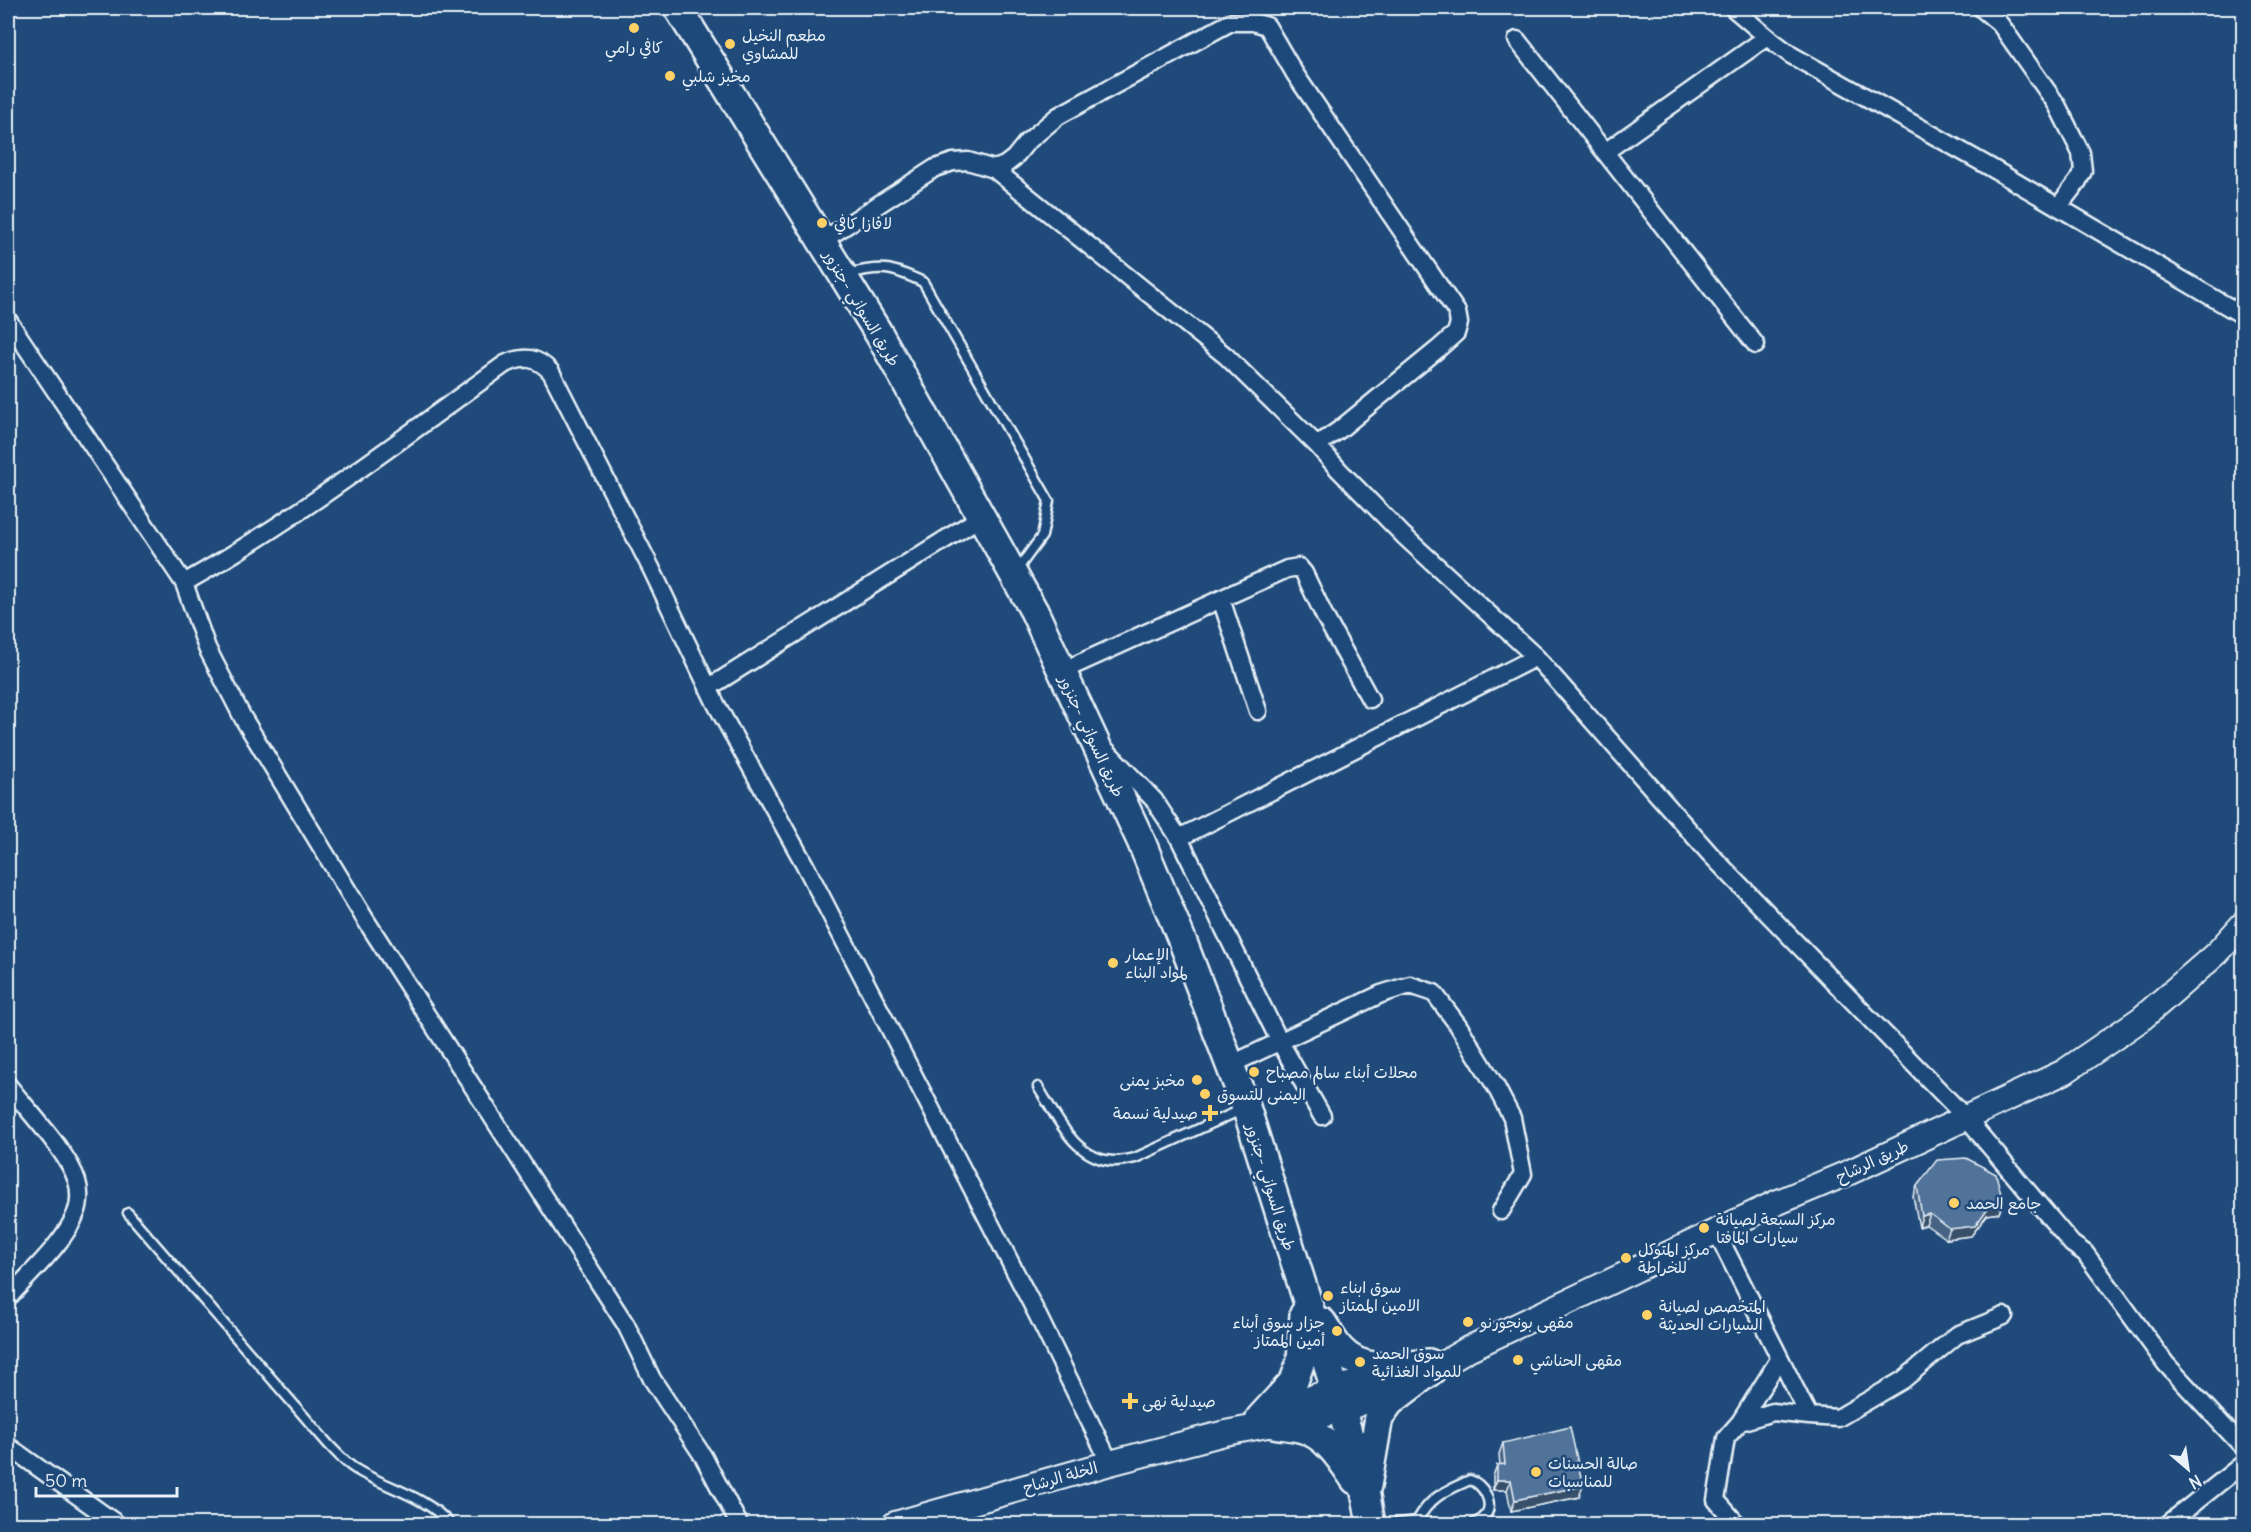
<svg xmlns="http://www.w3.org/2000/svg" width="2251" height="1532" font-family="Delius,'Playpen Sans Arabic',sans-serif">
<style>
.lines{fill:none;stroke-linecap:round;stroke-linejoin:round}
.lane-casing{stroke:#e8f1f8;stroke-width:13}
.street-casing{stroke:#e8f1f8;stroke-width:21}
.secondary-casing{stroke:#e8f1f8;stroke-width:28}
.primary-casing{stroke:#e8f1f8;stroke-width:32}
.lane{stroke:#1f4a7a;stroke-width:8}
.street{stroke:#1f4a7a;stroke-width:16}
.secondary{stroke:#1f4a7a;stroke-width:24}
.primary{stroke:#1f4a7a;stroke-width:27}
.wall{fill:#466384;stroke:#e8f1f8;stroke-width:1.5}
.shaded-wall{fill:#39506b;stroke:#e8f1f8;stroke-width:1.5}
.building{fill:#517399;stroke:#e8f1f8;stroke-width:1.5}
.poi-dot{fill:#ffd166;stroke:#1f4a7a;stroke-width:2}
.labels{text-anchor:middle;stroke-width:5;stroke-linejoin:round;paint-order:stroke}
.poi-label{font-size:16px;fill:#e8f1f8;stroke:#1f4a7a;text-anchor:start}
.street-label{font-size:16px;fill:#e8f1f8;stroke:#1f4a7a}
</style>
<rect width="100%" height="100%" fill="#1f4a7a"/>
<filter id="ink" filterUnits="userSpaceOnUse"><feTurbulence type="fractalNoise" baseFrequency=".0167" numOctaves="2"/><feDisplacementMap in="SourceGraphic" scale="12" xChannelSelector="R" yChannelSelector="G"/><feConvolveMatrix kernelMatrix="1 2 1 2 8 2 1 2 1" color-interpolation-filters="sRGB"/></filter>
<g filter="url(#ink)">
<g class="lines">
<defs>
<path id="lane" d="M 847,274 C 883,265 891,267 923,282 L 1049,501 L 1042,536 L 1017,570
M 1038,1087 C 1057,1117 1075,1161 1116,1161 C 1122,1161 1129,1159 1135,1158 L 1243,1109
M 128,1213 L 329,1445 C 337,1453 346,1464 357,1470 C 387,1488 426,1496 450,1524
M 1392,1524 L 1417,1521
M 1424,1524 L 1417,1521 C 1431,1496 1444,1492 1470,1480 C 1483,1484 1495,1503 1485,1516 C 1482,1520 1477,1522 1473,1524"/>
<path id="street" d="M 1733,8 L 1767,37 L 1791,55 L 1990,167 L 2244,316
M 1981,8 L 2000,24 L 2057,105 L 2081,153 L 2083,171 L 2078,181 L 2058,207
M 1517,40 L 1756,345
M 1605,152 L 1767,37
M 994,169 L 1226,356 L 1317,445 L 1339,470 L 1404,536 L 1536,657 L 1710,854 L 1966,1118 L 2072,1244 L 2085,1253 L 2166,1364 L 2244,1448
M 822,241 L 935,168 L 953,162 L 968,161 L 994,169 L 1005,165 L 1014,158 L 1027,142 L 1058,116 L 1231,22 L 1253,22 L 1267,26 L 1295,74 L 1457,312 L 1459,323 L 1456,333 L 1438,349 L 1339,430 L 1317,445
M 8,320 L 184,583
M 1221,599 L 1258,711
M 1062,671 L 1287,569 L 1299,567 L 1304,573 L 1325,617 L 1370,699
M 708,688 L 981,517
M 1104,748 L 1154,800 L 1179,838 L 1536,657
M 1179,838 L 1280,1042 L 1322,1116
M 1230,1065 L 1381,994 L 1410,985 L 1434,993 L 1458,1025 L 1496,1087 L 1512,1118 L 1523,1174 L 1501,1211
M 8,1085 C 27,1110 68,1152 77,1181 C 80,1190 80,1204 76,1213 C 66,1241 28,1275 8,1298
M 1716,1231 L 1809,1416 L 1838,1418 L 1903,1380 L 1957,1335 L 2004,1316
M 1740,1422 L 1780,1358
M 8,1446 L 117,1524
M 739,1524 L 703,1456 L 652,1379 L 626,1325 L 365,919 L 243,718 L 207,648 L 184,583 C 297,519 401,439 505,364 C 525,355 537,357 551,372 L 651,568 L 716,704 L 805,865 L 1037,1314 L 1110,1463
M 1737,1524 L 1716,1500 L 1726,1438 L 1740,1422 L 1773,1412 L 1809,1416
M 2168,1524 L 2244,1463"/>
<path id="secondary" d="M 1272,1413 L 1335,1389 L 1401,1370
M 895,1524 L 1110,1463 L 1225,1433 L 1342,1411 L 1432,1370 L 1468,1349 L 1776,1203 L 1850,1172 L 2064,1072 L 2141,1019 L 2217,953 L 2244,923"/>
<path id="primary" d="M 678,8 L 879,334 L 1034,611 L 1141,841 L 1184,945 L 1246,1107 L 1342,1411 L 1366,1496 L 1371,1524
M 1322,1322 C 1328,1331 1333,1341 1340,1349 C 1363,1375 1399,1366 1429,1363
M 1260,1418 L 1294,1381 L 1301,1361 L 1304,1314
M 1274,1424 C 1284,1426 1294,1426 1303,1429 C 1327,1436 1342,1461 1355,1480
M 1367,1486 L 1379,1417 L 1390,1402 L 1432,1370"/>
</defs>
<!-- lane casing -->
<use href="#lane" class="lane-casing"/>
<!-- street casing -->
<use href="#street" class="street-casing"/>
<!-- secondary casing -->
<use href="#secondary" class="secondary-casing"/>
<!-- primary casing -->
<use href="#primary" class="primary-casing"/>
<!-- lane -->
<use href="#lane" class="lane"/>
<!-- street -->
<use href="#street" class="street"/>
<!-- secondary -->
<use href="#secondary" class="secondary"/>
<!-- primary -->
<use href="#primary" class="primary"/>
</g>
<!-- wall -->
<path class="wall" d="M 1917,1186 L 2003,1202 L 1999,1213 L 1987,1215 L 1971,1236 L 1946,1239 L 1926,1225 L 1919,1227 L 1913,1196 Z
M 1503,1443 L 1579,1497 L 1511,1511 L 1507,1490 L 1493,1490 L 1493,1476 L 1497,1465 L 1500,1465 L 1499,1454 Z"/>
<!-- shaded-wall -->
<path class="shaded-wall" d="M 2003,1202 L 1999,1213 L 1987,1215 L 1971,1236 L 1946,1239 L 1950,1229 L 1991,1204 Z
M 1930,1214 L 1926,1225 L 1919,1227 L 1922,1216 Z
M 1497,1480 L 1511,1480 L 1507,1490 L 1493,1490 Z
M 1583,1486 L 1579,1497 L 1511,1511 L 1515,1500 Z"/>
<!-- building -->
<path class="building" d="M 1966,1158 L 1996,1174 L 2003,1202 L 1991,1204 L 1975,1226 L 1950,1229 L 1930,1214 L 1922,1216 L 1917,1186 L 1937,1160 Z
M 1570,1427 L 1583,1486 L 1515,1500 L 1511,1480 L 1497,1480 L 1497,1465 L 1505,1464 L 1503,1443 Z"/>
</g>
<!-- markers -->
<g class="poi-dot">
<circle cx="634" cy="28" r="6"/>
<circle cx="730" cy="44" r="6"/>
<circle cx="670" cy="76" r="6"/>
<circle cx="822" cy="223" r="6"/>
<circle cx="1113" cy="963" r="6"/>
<circle cx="1254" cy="1072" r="6"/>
<circle cx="1197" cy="1080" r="6"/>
<circle cx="1205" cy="1094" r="6"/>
<path d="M1207 1104h6v6h6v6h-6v6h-6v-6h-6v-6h6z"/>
<circle cx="1954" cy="1203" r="6"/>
<circle cx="1704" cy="1228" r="6"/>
<circle cx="1626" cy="1258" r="6"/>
<circle cx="1328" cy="1296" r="6"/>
<circle cx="1647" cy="1315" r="6"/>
<circle cx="1468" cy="1322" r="6"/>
<circle cx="1337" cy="1331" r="6"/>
<circle cx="1518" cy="1360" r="6"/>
<circle cx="1360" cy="1362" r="6"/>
<path d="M1127 1392h6v6h6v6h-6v6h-6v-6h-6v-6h6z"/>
<circle cx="1536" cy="1472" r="6"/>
</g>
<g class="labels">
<!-- poi labels -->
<g class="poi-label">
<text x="742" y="41">مطعم النخيل<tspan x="742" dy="18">للمشاوي</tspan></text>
<text x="634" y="53" text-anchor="middle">كافي رامي</text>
<text x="682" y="82">مخبز شلبي</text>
<text x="834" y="229">لافازا كافي</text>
<text x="1125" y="960">الإعمار<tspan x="1125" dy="18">لمواد البناء</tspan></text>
<text x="1266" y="1078">محلات أبناء سالم مصباح</text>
<text x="1185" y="1086" text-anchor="end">مخبز يمنى</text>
<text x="1217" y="1100">اليمنى للتسوق</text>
<text x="1198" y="1119" text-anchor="end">صيدلية نسمة</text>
<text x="1966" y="1209">جامع الحمد</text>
<text x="1716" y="1225">مركز السبعة لصيانة<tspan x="1716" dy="18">سيارات المافتا</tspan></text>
<text x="1638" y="1255">مركز المتوكل<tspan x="1638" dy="18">للخراطة</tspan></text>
<text x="1340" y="1293">سوق ابناء<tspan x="1340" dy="18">الامين الممتاز</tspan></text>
<text x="1659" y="1312">المتخصص لصيانة<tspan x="1659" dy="18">السيارات الحديثة</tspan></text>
<text x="1325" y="1328" text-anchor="end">جزار سوق أبناء<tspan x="1325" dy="18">أمين الممتاز</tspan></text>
<text x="1480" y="1328">مقهى بونجورنو</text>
<text x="1372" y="1359">سوق الحمد<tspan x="1372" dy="18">للمواد الغذائية</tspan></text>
<text x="1530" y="1366">مقهى الحناشي</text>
<text x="1142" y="1407">صيدلية نهى</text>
<text x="1548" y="1469">صالة الحسنات<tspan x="1548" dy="18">للمناسبات</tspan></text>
</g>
<!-- street labels -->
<g class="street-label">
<text transform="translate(862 308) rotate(59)" y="6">طريق السواني -جنزور</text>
<text transform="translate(1092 736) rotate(65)" y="6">طريق السواني -جنزور</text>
<text transform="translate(1872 1161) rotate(-25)" y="6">طريق الرشاح</text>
<text transform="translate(1271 1187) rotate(73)" y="6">طريق السواني -جنزور</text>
<text transform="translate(1060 1477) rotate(-16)" y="6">الخلة الرشاح</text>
</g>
</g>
<!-- margin -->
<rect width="2251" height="1532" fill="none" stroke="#1f4a7a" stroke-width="30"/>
<rect x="15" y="15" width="2221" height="1502" fill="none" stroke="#e8f1f8" stroke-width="2" filter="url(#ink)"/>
<!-- north arrow -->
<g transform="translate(2188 1469) rotate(151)" stroke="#1f4a7a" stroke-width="4.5" paint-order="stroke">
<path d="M0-4.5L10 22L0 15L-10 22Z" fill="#e8f1f8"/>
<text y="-9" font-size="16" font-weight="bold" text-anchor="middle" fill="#e8f1f8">N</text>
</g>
<!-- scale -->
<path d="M36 1487v9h141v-9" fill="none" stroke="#e8f1f8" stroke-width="3"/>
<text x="45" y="1487" font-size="18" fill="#e8f1f8" stroke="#1f4a7a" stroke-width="4.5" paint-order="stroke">50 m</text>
</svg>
